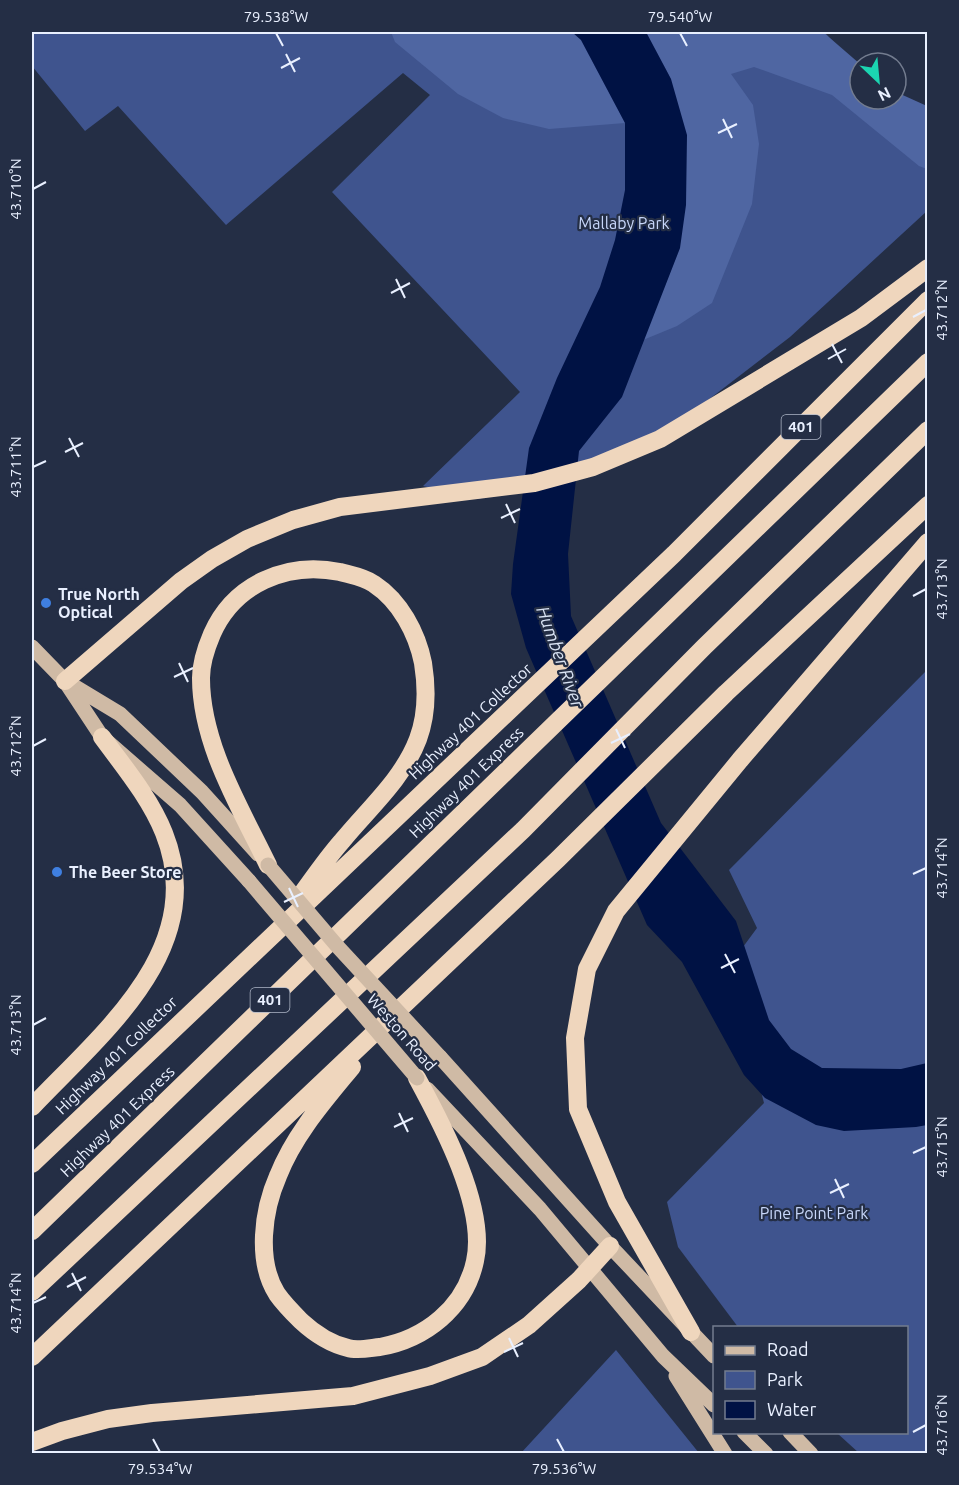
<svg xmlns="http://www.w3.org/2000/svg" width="959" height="1485" font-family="Ubuntu,sans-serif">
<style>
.green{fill:#3f548e}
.forest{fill:#4f66a2}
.water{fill:#001244}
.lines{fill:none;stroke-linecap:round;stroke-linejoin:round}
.major{stroke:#cfbaa5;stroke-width:15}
.highway{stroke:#efd6bd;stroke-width:18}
.major-bridge{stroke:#cfbaa5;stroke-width:15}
.ticks{fill:none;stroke:#e9f0ff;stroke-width:2}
.shop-dot{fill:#3f7fe0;stroke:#242e45;stroke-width:2}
.labels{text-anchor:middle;stroke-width:4.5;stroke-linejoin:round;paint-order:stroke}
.shield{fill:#242e45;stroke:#aeb6c7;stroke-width:1.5}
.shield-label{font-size:15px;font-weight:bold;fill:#e9f0ff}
.park-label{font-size:16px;fill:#c8d7fa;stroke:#242e45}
.poi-label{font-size:16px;font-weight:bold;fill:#e9f0ff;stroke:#242e45;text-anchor:start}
.street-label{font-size:16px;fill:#e9f0ff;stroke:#242e45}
.water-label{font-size:18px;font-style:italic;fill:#d9e3f4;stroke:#242e45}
.neatline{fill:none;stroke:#e9f0ff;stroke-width:2}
.ticks-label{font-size:15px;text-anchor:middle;fill:#e9f0ff}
</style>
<rect width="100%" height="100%" fill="#242e45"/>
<!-- green -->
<path class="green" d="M 32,32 L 824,32 L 860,69 L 860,99 L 927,138 L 927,211 L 790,337 L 686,417 L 593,467 L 479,499 L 423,486 L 520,392 L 332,192 L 430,95 L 403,73 L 226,225 L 118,106 L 85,131 L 32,66 Z
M 927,670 L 927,1453 L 859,1453 L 837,1433 L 906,1432 L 906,1328 L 738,1327 L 678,1247 L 667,1202 L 764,1103 L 729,966 L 757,928 L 729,870 Z
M 616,1350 L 699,1453 L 521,1453 Z"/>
<!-- forest -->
<path class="forest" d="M 391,32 L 572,32 L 581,40 L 625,123 L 549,129 L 503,118 L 458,94 L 395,42 Z
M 646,32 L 823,32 L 860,64 L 860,99 L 896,99 L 896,92 L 927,106 L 927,169 L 919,166 L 832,95 L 754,67 L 731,74 L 753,105 L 759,144 L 752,204 L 712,303 L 677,326 L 643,340 L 680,248 L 671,79 Z"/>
<!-- water -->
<path class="water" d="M 572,32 L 646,32 L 671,79 L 687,135 L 686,205 L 680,248 L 622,397 L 579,451 L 568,554 L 571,616 L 661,823 L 736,921 L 769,1020 L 791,1049 L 822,1068 L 901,1069 L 927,1063 L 927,1125 L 916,1127 L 844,1131 L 816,1125 L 765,1098 L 744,1075 L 682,962 L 647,925 L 526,648 L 511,594 L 513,564 L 529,448 L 557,378 L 600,287 L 615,240 L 625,190 L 625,123 L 581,40 Z"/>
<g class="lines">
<!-- major -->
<path class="major" d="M 32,647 L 65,681 L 102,737 L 180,805 L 249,881
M 67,682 L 120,714 L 202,792 L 258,854
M 440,1057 L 610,1246 L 714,1356
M 427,1089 L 540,1209 L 663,1356 L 714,1405
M 676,1376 L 725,1454
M 744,1432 L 766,1454
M 790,1432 L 811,1454"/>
<!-- highway -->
<path class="highway" d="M 65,681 L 181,581 L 212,559 L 247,539 L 293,520 L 340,507 L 534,483 L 593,467 L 660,439 L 861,318 L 928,268
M 268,865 C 240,807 201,744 201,678 C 201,663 206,648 212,634 C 234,584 287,561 340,572 C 351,575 364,577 374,584 C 400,601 417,633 423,663 C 427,688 427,715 418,739 C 403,779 368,809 342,841 C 327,858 314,877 301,895
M 352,1067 C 324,1101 294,1135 278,1176 C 263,1210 256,1261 277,1294 C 284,1304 293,1313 301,1321 C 315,1334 331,1344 348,1348 C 357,1351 370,1348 380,1347 C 425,1339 465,1308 475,1261 C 487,1208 442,1124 417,1078
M 32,1107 C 102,1033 210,948 164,833 C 150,798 124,767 102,737
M 32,1164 L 674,554 L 928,300
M 32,1231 L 928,362
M 32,1292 L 523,830 L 704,647 L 928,430
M 691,1332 L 617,1202 L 578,1109 L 575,1038 L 587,969 L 616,911 L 740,760 L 928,542
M 32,1357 L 558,859 L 726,693 L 928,505
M 32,1442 L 62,1431 L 108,1419 L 152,1413 L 353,1396 L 430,1376 L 482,1357 L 529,1325 L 579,1280 L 610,1246"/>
<!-- major-bridge -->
<path class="major-bridge" d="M 268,865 L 338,947 L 440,1057
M 249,881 L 417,1078"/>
</g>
<!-- ticks -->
<path class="ticks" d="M 276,33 L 283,46M 680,33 L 687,46M 286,54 L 295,72M 281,68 L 300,58M 723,119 L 732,138M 718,133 L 737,124M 33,189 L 46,182M 396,279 L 405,298M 391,293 L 410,283M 913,317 L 926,310M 832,344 L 842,363M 828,359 L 846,349M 69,438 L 79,457M 65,452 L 83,443M 33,467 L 46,461M 506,504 L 515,523M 501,518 L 520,509M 913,596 L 926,589M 179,663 L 188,682M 174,677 L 193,668M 616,729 L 625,748M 611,743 L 630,734M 33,746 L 46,739M 913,874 L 926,868M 289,888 L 298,907M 284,902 L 303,893M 725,954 L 735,973M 721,968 L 739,959M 33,1025 L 46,1018M 399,1113 L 408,1132M 394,1127 L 413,1118M 913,1153 L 926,1147M 835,1179 L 844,1198M 830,1193 L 849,1184M 72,1273 L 81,1291M 67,1287 L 86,1277M 33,1303 L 46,1297M 509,1338 L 518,1357M 504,1352 L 523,1343M 913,1432 L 926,1425M 153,1439 L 160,1452M 557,1439 L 564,1452"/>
<!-- markers -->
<g class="shop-dot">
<circle cx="46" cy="603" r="6"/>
<circle cx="57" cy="872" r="6"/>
</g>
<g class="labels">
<!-- shield labels -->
<g class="shield">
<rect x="781.5" y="415" width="39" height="24" rx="4.5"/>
<rect x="250.5" y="988" width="39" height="24" rx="4.5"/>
</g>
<g class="shield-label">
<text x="801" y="432">401</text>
<text x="270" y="1005">401</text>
</g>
<!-- park labels -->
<g class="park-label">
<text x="624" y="229">Mallaby Park</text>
<text x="814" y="1219">Pine Point Park</text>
</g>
<!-- poi labels -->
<g class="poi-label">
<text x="58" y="600">True North<tspan x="58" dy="18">Optical</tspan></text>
<text x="69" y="878">The Beer Store</text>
</g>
<!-- street labels -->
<g class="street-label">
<text transform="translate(470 721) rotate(-43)" y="6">Highway 401 Collector</text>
<text transform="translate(466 782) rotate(-44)" y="6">Highway 401 Express</text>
<text transform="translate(402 1032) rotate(49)" y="6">Weston Road</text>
<text transform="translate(116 1055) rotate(-44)" y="6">Highway 401 Collector</text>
<text transform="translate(117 1121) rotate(-44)" y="6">Highway 401 Express</text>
</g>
<!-- water labels -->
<g class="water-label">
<text transform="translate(560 657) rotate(70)" y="6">Humber River</text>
</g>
</g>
<!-- border -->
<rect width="959" height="1485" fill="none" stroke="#242e45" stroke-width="66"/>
<!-- legend -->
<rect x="713" y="1326" width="195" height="108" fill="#242e45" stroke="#737c8f" stroke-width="1.5"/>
<rect x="725" y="1346" width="30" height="9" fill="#cfbaa5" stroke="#737c8f" stroke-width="1.5"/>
<text x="767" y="1356" font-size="18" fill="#e9f0ff">Road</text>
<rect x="725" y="1371" width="30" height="18" fill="#3f548e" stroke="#737c8f" stroke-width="1.5"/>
<text x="767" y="1386" font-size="18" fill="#e9f0ff">Park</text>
<rect x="725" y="1401" width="30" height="18" fill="#001244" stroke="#737c8f" stroke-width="1.5"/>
<text x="767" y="1416" font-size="18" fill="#e9f0ff">Water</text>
<!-- north arrow -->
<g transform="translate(878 81) rotate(154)"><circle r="28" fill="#242e45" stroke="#737c8f" stroke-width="1.5"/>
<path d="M0-4.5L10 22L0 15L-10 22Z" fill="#1bd5b1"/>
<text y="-9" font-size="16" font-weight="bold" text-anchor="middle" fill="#e9f0ff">N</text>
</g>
<rect x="33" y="33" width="893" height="1419" class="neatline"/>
<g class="ticks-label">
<text x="276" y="22">79.538°W</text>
<text x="680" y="22">79.540°W</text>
<text transform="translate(16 189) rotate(-90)" y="5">43.710°N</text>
<text transform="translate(942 310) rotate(-90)" y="5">43.712°N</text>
<text transform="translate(16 467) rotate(-90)" y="5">43.711°N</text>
<text transform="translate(942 589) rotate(-90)" y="5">43.713°N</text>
<text transform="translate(16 746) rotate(-90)" y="5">43.712°N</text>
<text transform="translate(942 868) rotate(-90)" y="5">43.714°N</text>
<text transform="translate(16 1025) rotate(-90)" y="5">43.713°N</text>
<text transform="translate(942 1147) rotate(-90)" y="5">43.715°N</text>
<text transform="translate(16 1303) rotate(-90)" y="5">43.714°N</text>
<text transform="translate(942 1425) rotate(-90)" y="5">43.716°N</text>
<text x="160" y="1474">79.534°W</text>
<text x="564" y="1474">79.536°W</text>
</g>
</svg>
